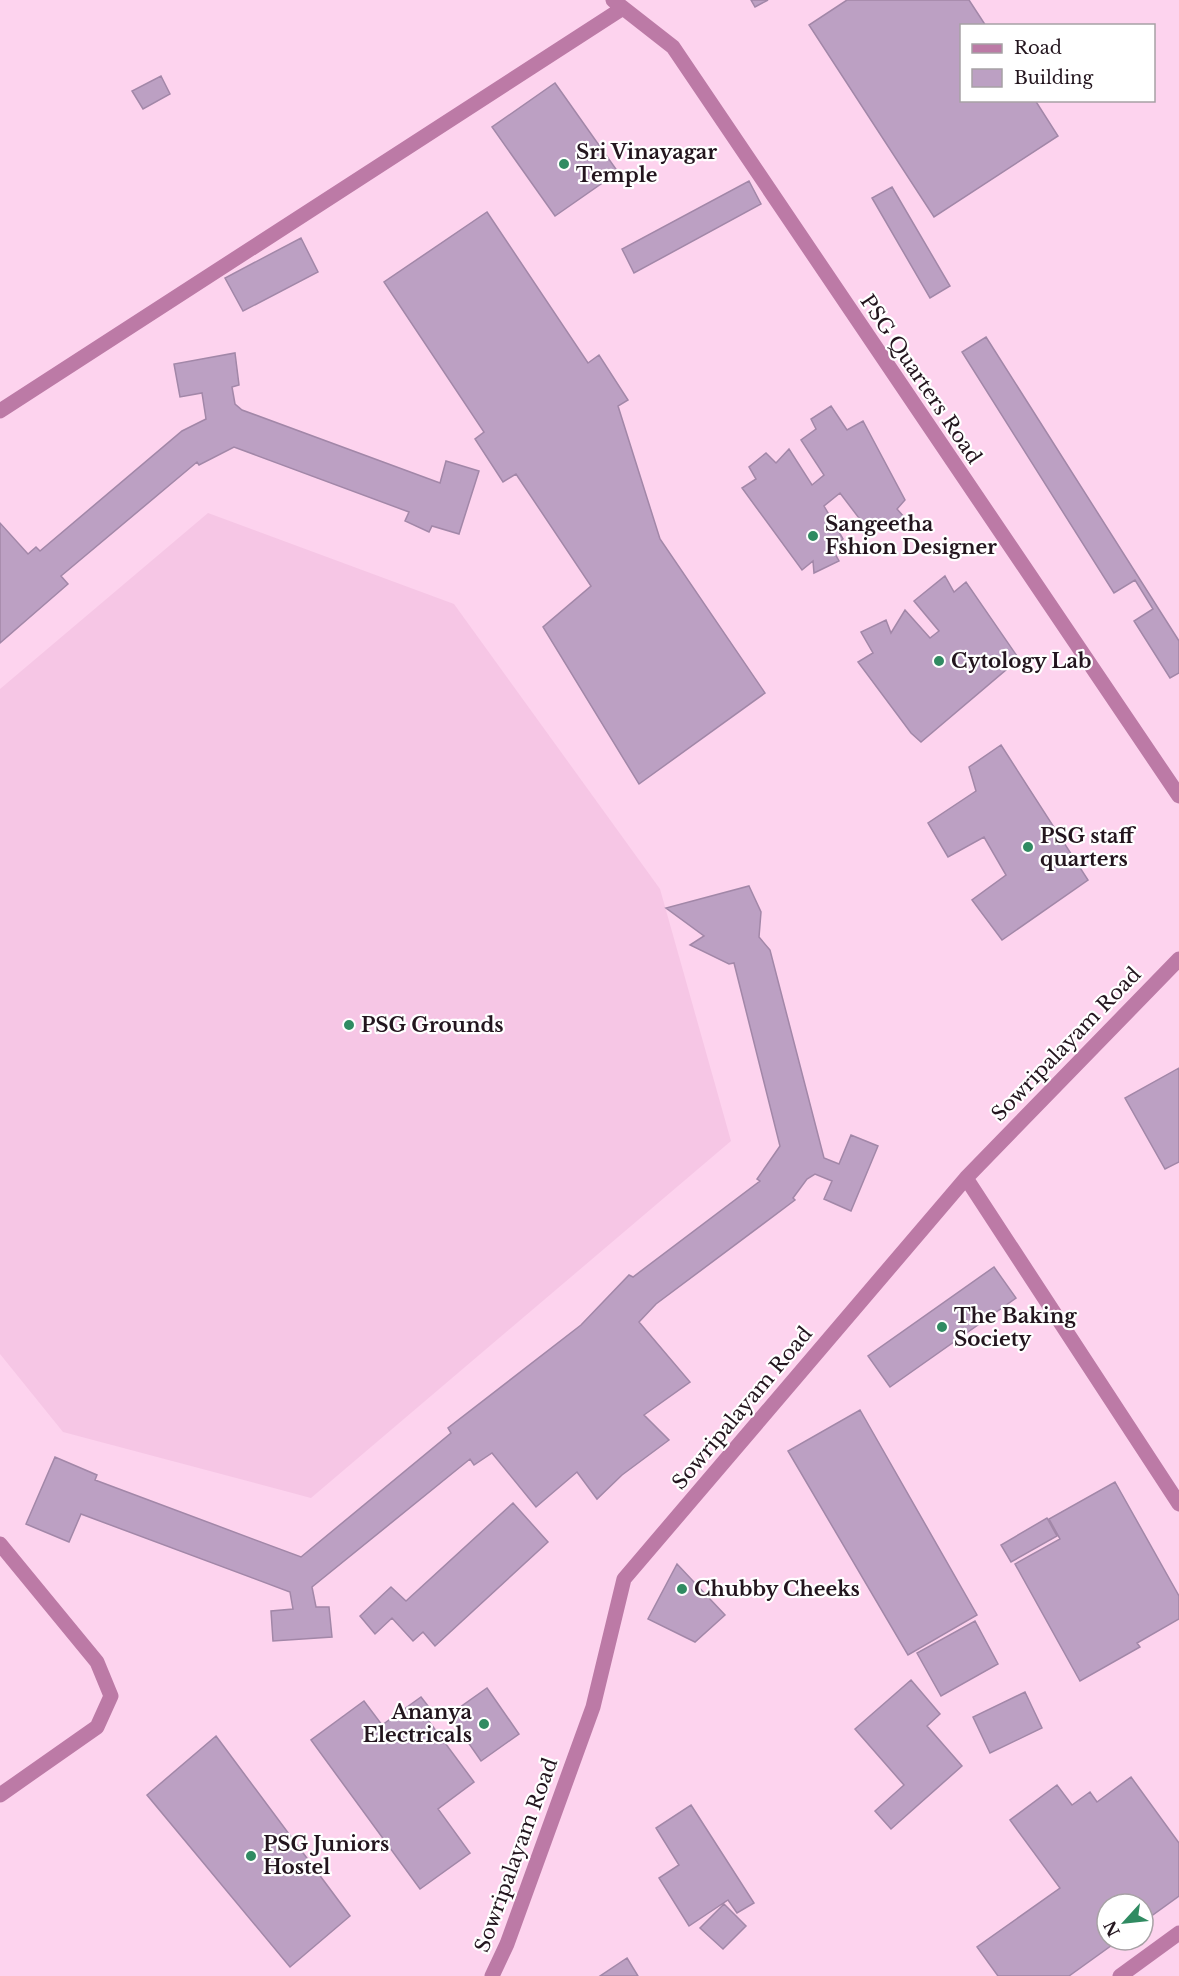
<svg xmlns="http://www.w3.org/2000/svg" width="1179" height="1976" font-family="'Libre Baskerville',serif">
<style>
.built{fill:#f6c6e5}
.building{fill:#bca0c3;stroke:#a287a8;stroke-width:1.5}
.lines{fill:none;stroke-linecap:round;stroke-linejoin:round}
.minor{stroke:#bc7aa6;stroke-width:15}
.poi-dot{fill:#308b62;stroke:#fff;stroke-width:2}
.labels{text-anchor:middle;stroke-width:4.5;stroke-linejoin:round;paint-order:stroke}
.poi-label{font-size:20px;font-weight:bold;fill:#23151e;stroke:#fff;text-anchor:start}
.street-label{font-size:20px;fill:#23151e;stroke:#fff}
</style>
<rect width="100%" height="100%" fill="#fdd3ee"/>
<!-- built -->
<path class="built" d="M 208,513 L 454,604 L 660,889 L 731,1141 L 311,1498 L 63,1432 L 0,1354 L 0,689 Z"/>
<!-- building -->
<path class="building" d="M 751,0 L 768,0 L 755,7 Z
M 847,0 L 969,0 L 986,26 L 962,26 L 962,100 L 1035,100 L 1058,136 L 934,217 L 809,25 Z
M 161,76 L 170,94 L 143,109 L 132,91 Z
M 555,83 L 618,172 L 555,216 L 492,127 Z
M 749,181 L 761,204 L 634,273 L 622,249 Z
M 892,187 L 950,286 L 930,298 L 872,198 Z
M 487,212 L 588,363 L 599,355 L 628,400 L 618,406 L 660,539 L 765,693 L 639,784 L 543,627 L 591,586 L 516,474 L 503,482 L 475,439 L 484,432 L 384,282 Z
M 301,238 L 318,272 L 243,311 L 225,278 Z
M 986,337 L 1179,641 L 1179,673 L 1170,678 L 1134,621 L 1153,609 L 1135,580 L 1114,593 L 962,352 Z
M 235,353 L 239,385 L 232,387 L 235,404 L 242,410 L 440,483 L 446,461 L 479,471 L 459,534 L 432,526 L 429,532 L 405,521 L 409,512 L 234,447 L 199,465 L 197,462 L 61,576 L 68,584 L 0,643 L 0,523 L 28,554 L 36,547 L 40,551 L 182,431 L 206,419 L 202,393 L 180,397 L 174,364 Z
M 831,406 L 847,430 L 863,421 L 905,500 L 897,509 L 904,517 L 884,532 L 877,523 L 868,530 L 840,493 L 824,506 L 843,539 L 833,550 L 839,561 L 814,573 L 813,561 L 802,570 L 742,488 L 756,479 L 749,467 L 766,453 L 776,463 L 789,449 L 812,485 L 824,475 L 801,440 L 816,429 L 811,419 Z
M 945,576 L 954,592 L 966,582 L 1019,659 L 921,742 L 911,733 L 858,662 L 873,653 L 861,632 L 886,620 L 891,633 L 905,610 L 930,638 L 939,631 L 914,601 Z
M 1001,745 L 1088,880 L 1002,940 L 972,900 L 1006,875 L 984,837 L 948,857 L 928,823 L 976,791 L 969,767 Z
M 749,886 L 761,912 L 759,937 L 770,950 L 824,1158 L 839,1164 L 851,1135 L 878,1146 L 851,1211 L 824,1199 L 832,1181 L 815,1174 L 807,1179 L 793,1198 L 795,1200 L 656,1304 L 639,1322 L 690,1382 L 644,1415 L 669,1440 L 622,1475 L 597,1499 L 577,1472 L 536,1507 L 492,1453 L 474,1465 L 470,1459 L 312,1587 L 316,1607 L 329,1607 L 332,1637 L 273,1641 L 271,1611 L 293,1609 L 290,1592 L 81,1514 L 69,1542 L 26,1524 L 55,1457 L 97,1475 L 95,1480 L 301,1557 L 451,1433 L 448,1428 L 581,1325 L 629,1275 L 633,1277 L 760,1181 L 757,1179 L 780,1146 L 734,963 L 729,964 L 690,945 L 704,936 L 666,908 Z
M 1179,1068 L 1179,1162 L 1165,1169 L 1125,1098 Z
M 994,1267 L 1016,1298 L 890,1387 L 868,1356 Z
M 860,1410 L 977,1615 L 908,1655 L 788,1451 Z
M 1115,1482 L 1179,1596 L 1179,1619 L 1137,1643 L 1140,1647 L 1080,1681 L 1015,1564 L 1060,1539 L 1049,1519 Z
M 513,1503 L 548,1542 L 435,1646 L 423,1632 L 413,1641 L 392,1618 L 375,1634 L 360,1616 L 391,1587 L 406,1601 Z
M 1047,1518 L 1057,1536 L 1011,1562 L 1001,1545 Z
M 677,1564 L 725,1615 L 695,1642 L 648,1619 Z
M 975,1621 L 998,1664 L 941,1696 L 917,1653 Z
M 911,1680 L 940,1714 L 927,1726 L 962,1766 L 891,1829 L 875,1811 L 904,1785 L 855,1729 Z
M 487,1688 L 519,1734 L 481,1761 L 449,1715 Z
M 1025,1692 L 1042,1728 L 990,1753 L 973,1717 Z
M 421,1697 L 432,1711 L 425,1716 L 474,1782 L 438,1809 L 470,1853 L 420,1889 L 311,1740 L 364,1701 L 382,1725 Z
M 216,1736 L 350,1916 L 290,1967 L 147,1795 Z
M 1131,1777 L 1179,1843 L 1179,1896 L 1143,1922 L 1143,1904 L 1107,1904 L 1107,1940 L 1119,1940 L 1069,1976 L 998,1976 L 977,1947 L 1060,1888 L 1010,1820 L 1057,1785 L 1072,1805 L 1090,1792 L 1097,1802 Z
M 691,1805 L 754,1903 L 737,1913 L 728,1900 L 689,1926 L 659,1878 L 679,1865 L 656,1828 Z
M 724,1904 L 746,1926 L 723,1949 L 700,1928 Z
M 627,1958 L 638,1976 L 600,1976 Z"/>
<g class="lines">
<!-- minor -->
<path class="minor" d="M 613,0 L 673,47 L 1179,796
M 0,411 L 623,8
M 966,1178 L 1179,1504
M 0,1544 L 97,1662 L 111,1696 L 97,1727 L 0,1795
M 492,1976 L 507,1944 L 593,1707 L 624,1579 L 966,1178 L 1179,959
M 1120,1976 L 1179,1933"/>
</g>
<!-- markers -->
<g class="poi-dot">
<circle cx="564" cy="164" r="6"/>
<circle cx="813" cy="536" r="6"/>
<circle cx="939" cy="661" r="6"/>
<circle cx="1028" cy="847" r="6"/>
<circle cx="349" cy="1025" r="6"/>
<circle cx="942" cy="1327" r="6"/>
<circle cx="682" cy="1589" r="6"/>
<circle cx="484" cy="1724" r="6"/>
<circle cx="251" cy="1856" r="6"/>
</g>
<g class="labels">
<!-- poi labels -->
<g class="poi-label">
<text x="576" y="159">Sri Vinayagar<tspan x="576" dy="23">Temple</tspan></text>
<text x="825" y="531">Sangeetha<tspan x="825" dy="23">Fshion Designer</tspan></text>
<text x="951" y="668">Cytology Lab</text>
<text x="1040" y="843">PSG staff<tspan x="1040" dy="23">quarters</tspan></text>
<text x="361" y="1032">PSG Grounds</text>
<text x="954" y="1323">The Baking<tspan x="954" dy="23">Society</tspan></text>
<text x="694" y="1596">Chubby Cheeks</text>
<text x="472" y="1719" text-anchor="end">Ananya<tspan x="472" dy="23">Electricals</tspan></text>
<text x="263" y="1851">PSG Juniors<tspan x="263" dy="23">Hostel</tspan></text>
</g>
<!-- street labels -->
<g class="street-label">
<text transform="translate(921 379) rotate(56)" y="7">PSG Quarters Road</text>
<text transform="translate(1066 1044) rotate(-46)" y="7">Sowripalayam Road</text>
<text transform="translate(742 1408) rotate(-50)" y="7">Sowripalayam Road</text>
<text transform="translate(516 1855) rotate(-70)" y="7">Sowripalayam Road</text>
</g>
</g>
<!-- legend -->
<rect x="960" y="24" width="195" height="78" fill="#ffffff" stroke="#a7a1a5" stroke-width="1.5"/>
<rect x="972" y="44" width="30" height="9" fill="#bc7aa6" stroke="#a7a1a5" stroke-width="1.5"/>
<text x="1014" y="54" font-size="18" fill="#23151e">Road</text>
<rect x="972" y="69" width="30" height="18" fill="#bca0c3" stroke="#a7a1a5" stroke-width="1.5"/>
<text x="1014" y="84" font-size="18" fill="#23151e">Building</text>
<!-- north arrow -->
<g transform="translate(1125 1922) rotate(243)"><circle r="28" fill="#ffffff" stroke="#a7a1a5" stroke-width="1.5"/>
<path d="M0-4.5L10 22L0 15L-10 22Z" fill="#308b62"/>
<text y="-9" font-size="16" font-weight="bold" text-anchor="middle" fill="#23151e">N</text>
</g>
</svg>
